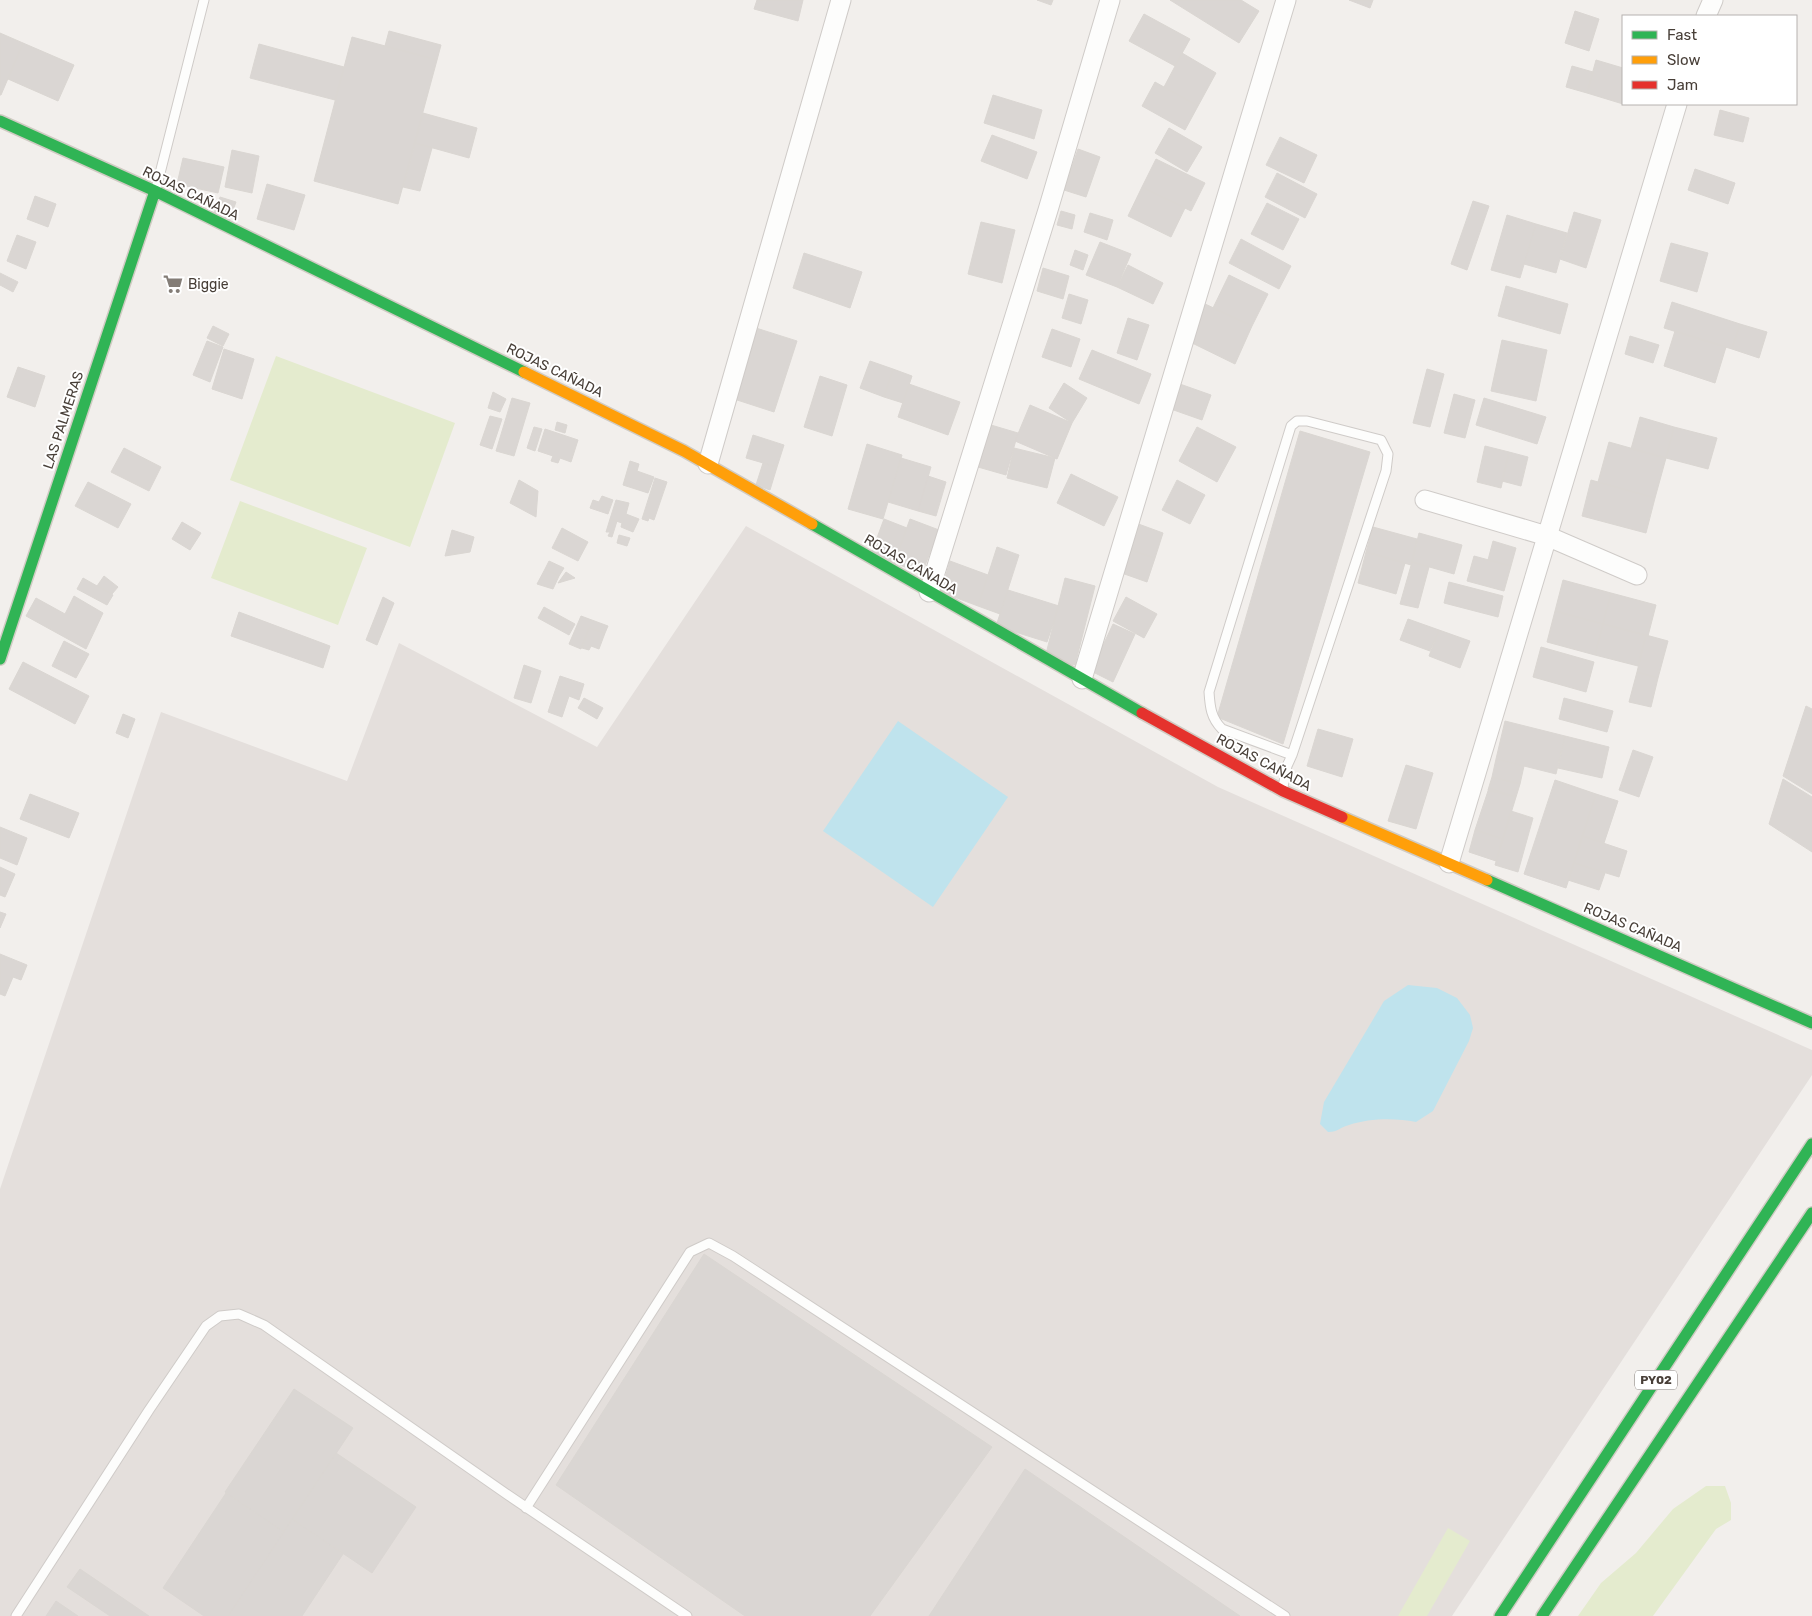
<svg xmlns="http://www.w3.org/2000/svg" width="1812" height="1616" font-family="Rubik,sans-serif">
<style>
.industrial{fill:#e4dfdc}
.green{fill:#e4ebce}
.water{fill:#bfe3ed}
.building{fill:#dad6d3;stroke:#dad6d2}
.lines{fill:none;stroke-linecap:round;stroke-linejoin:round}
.lane-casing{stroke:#cfcbc8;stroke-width:11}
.street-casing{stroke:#cfcbc8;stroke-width:21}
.fast-casing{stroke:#d0cbc3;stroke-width:14}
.slow-casing{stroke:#d0cbc3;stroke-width:14}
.jam-casing{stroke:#d0cbc3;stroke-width:14}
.lane{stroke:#fdfdfc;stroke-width:9}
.street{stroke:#fdfdfc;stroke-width:19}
.fast{stroke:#30b455;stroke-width:11}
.slow{stroke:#ff9f0a;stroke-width:11}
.jam{stroke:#e5322d;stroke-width:11}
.labels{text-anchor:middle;stroke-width:4;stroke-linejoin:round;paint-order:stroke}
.shield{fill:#fff;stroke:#7f7974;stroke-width:1}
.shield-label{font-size:12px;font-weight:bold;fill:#483f38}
.street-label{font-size:14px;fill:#483f38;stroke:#fff}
.poi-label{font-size:14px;fill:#483f38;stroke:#fff;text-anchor:start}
</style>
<rect width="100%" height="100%" fill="#f2efec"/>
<!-- industrial -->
<path class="industrial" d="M 746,526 L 1218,787 L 1812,1050 L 1812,1075 L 1452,1616 L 0,1616 L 0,1189 L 161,712 L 347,781 L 399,643 L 597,747 Z"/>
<!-- green -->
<path class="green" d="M 276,356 L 455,423 L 410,547 L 230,480 Z
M 240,501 L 367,548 L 338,625 L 211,578 Z
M 1706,1486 L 1725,1486 L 1731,1503 L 1731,1520 L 1716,1529 L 1653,1616 L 1578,1616 L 1601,1583 L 1636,1553 L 1673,1509 Z
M 1448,1528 L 1470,1541 L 1427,1616 L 1398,1616 Z"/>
<!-- water -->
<path class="water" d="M 898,721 L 1008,797 L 933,907 L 823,831 Z
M 1408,985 L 1437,988 L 1457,998 L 1470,1015 L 1473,1028 L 1469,1041 L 1433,1111 L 1416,1122 C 1396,1118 1370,1118 1349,1125 C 1340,1127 1339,1132 1328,1132 L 1320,1124 L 1324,1102 L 1384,1001 Z"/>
<!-- building -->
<path class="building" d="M 757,0 L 803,0 L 798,21 L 754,9 Z
M 1037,0 L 1053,0 L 1051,5 Z
M 1170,0 L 1241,0 L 1259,11 L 1239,43 Z
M 1349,0 L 1373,0 L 1370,8 Z
M 1575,11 L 1599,19 L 1589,51 L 1565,43 Z
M 1144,14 L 1190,39 L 1175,66 L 1129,41 Z
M 389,31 L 441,45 L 437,60 L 385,46 Z
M 0,33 L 23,43 L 1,95 L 0,95 Z
M 352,37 L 437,60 L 398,204 L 314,181 Z
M 23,43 L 74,65 L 58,101 L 8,79 Z
M 259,44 L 344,67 L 335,100 L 250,78 Z
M 1182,53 L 1216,73 L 1198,106 L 1164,87 Z
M 1596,60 L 1623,68 L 1623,104 L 1587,93 Z
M 1572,66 L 1593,72 L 1587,93 L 1566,87 Z
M 1155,82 L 1198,106 L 1185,130 L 1142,106 Z
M 993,95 L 1042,110 L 1034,139 L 984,123 Z
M 1720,110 L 1749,118 L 1743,142 L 1714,135 Z
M 423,113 L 477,128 L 469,158 L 415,143 Z
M 1169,128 L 1202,147 L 1187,172 L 1155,153 Z
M 992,135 L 1037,152 L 1027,179 L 981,161 Z
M 1280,137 L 1317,155 L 1304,183 L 1266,165 Z
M 415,143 L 432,148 L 420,191 L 403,187 Z
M 1078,149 L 1100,157 L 1086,197 L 1064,190 Z
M 232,150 L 259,156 L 252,193 L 225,187 Z
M 183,158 L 224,167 L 218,193 L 177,184 Z
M 1156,159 L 1205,183 L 1191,211 L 1142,187 Z
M 1695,169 L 1735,183 L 1728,204 L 1688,190 Z
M 1277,173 L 1317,194 L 1305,218 L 1265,197 Z
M 267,184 L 305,195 L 294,230 L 257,219 Z
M 1142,187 L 1185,208 L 1171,237 L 1128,216 Z
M 35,196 L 56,204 L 48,227 L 27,219 Z
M 220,197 L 236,202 L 228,224 L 212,219 Z
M 1473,201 L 1489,206 L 1467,270 L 1451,264 Z
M 1267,203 L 1299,219 L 1283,250 L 1251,234 Z
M 1061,211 L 1075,215 L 1072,229 L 1057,225 Z
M 1574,212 L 1601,220 L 1586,268 L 1560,259 Z
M 1090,213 L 1113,220 L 1107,240 L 1084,232 Z
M 1507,215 L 1536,224 L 1520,278 L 1491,270 Z
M 981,222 L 1015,230 L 1002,283 L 968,274 Z
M 1536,224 L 1567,233 L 1556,273 L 1524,264 Z
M 17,235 L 36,242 L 26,269 L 7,261 Z
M 1241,239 L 1291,266 L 1279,289 L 1229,263 Z
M 1100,242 L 1131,254 L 1117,287 L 1086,275 Z
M 1671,243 L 1708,253 L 1697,292 L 1660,281 Z
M 1075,250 L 1088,255 L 1083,270 L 1070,265 Z
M 804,253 L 862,272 L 850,308 L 793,288 Z
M 1128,265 L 1163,283 L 1153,304 L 1117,287 Z
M 1043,268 L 1069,276 L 1063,299 L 1037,291 Z
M 0,273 L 18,282 L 13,292 L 0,285 Z
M 1229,275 L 1268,294 L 1252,326 L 1213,308 Z
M 1506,286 L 1568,304 L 1560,334 L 1498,316 Z
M 1069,294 L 1088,300 L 1081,324 L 1062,318 Z
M 1672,302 L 1740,324 L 1732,349 L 1664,328 Z
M 1203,303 L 1252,326 L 1235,364 L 1186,340 Z
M 1128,318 L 1149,325 L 1137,360 L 1117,353 Z
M 1740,324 L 1767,332 L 1759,358 L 1732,349 Z
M 213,326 L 229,334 L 223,346 L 207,338 Z
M 756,328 L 797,341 L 774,412 L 734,399 Z
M 1052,329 L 1080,339 L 1071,367 L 1042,357 Z
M 1675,331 L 1726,347 L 1715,383 L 1664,366 Z
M 1630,336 L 1659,345 L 1653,363 L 1625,354 Z
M 1502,340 L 1547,350 L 1536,401 L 1491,391 Z
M 207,341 L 223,347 L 210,382 L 193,375 Z
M 224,349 L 254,359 L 242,399 L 212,389 Z
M 1092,350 L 1151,374 L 1139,404 L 1079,379 Z
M 870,361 L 893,369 L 884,397 L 860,388 Z
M 18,367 L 45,376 L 35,407 L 7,397 Z
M 893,369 L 912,376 L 903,403 L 884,397 Z
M 1427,369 L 1444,374 L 1430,427 L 1413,423 Z
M 820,376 L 847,385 L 832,436 L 804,427 Z
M 1064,383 L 1087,398 L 1072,423 L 1049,408 Z
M 1177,383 L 1211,395 L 1202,420 L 1168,408 Z
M 909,384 L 960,402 L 948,435 L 898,417 Z
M 493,392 L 506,399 L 500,412 L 488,408 Z
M 1454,394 L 1475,400 L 1465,438 L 1444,433 Z
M 512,398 L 530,403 L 514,456 L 496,451 Z
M 1484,398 L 1546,417 L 1537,444 L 1476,425 Z
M 1030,405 L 1072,423 L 1057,459 L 1015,441 Z
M 490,416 L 502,419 L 492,449 L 480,445 Z
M 1640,417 L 1674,427 L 1666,458 L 1631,449 Z
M 557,422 L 567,425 L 565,433 L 555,430 Z
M 991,425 L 1018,433 L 1006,475 L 978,467 Z
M 534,427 L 542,429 L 535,451 L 527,448 Z
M 1197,427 L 1236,447 L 1217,482 L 1179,461 Z
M 1674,427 L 1717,438 L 1708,469 L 1666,458 Z
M 545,429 L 578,440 L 571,462 L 560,458 L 558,463 L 551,461 L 553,456 L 538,451 Z
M 1300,431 L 1370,452 L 1283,744 L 1217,717 Z
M 753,435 L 784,445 L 777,467 L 746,458 Z
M 1609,442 L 1666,458 L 1655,498 L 1598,482 Z
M 867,444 L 902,455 L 883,519 L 848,509 Z
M 1485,446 L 1509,452 L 1501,488 L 1477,482 Z
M 124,448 L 161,467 L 149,491 L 111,472 Z
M 1014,448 L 1055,458 L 1047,488 L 1007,478 Z
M 1509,452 L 1528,457 L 1521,486 L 1502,481 Z
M 901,458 L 931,467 L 918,511 L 888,502 Z
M 630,461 L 639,464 L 637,471 L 654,477 L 648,493 L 623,485 Z
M 763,463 L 777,467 L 770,490 L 756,485 Z
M 1071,474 L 1118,497 L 1104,526 L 1057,503 Z
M 928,476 L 946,482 L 936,516 L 918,511 Z
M 655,478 L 667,482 L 654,520 L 649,518 L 648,521 L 642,519 Z
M 519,480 L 538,491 L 536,517 L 510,503 Z
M 1177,480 L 1205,495 L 1190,524 L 1162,510 Z
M 1591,480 L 1655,498 L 1646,533 L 1582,516 Z
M 88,482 L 131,504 L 118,528 L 75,506 Z
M 602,496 L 613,500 L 608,514 L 590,508 L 593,500 L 599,502 Z
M 616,500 L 629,503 L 626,514 L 639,519 L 633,532 L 621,527 L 622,523 L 610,519 Z
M 610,519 L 617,521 L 612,537 L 608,536 L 610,532 L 606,532 Z
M 884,519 L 907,528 L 894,563 L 871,554 Z
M 910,519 L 939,530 L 922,573 L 894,563 Z
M 182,522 L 201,533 L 190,550 L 172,539 Z
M 1133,522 L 1163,533 L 1155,558 L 1124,548 Z
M 1373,527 L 1417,539 L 1411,565 L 1366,552 Z
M 562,528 L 588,542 L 578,561 L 552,548 Z
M 452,530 L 474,537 L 470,552 L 445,556 Z
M 1419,533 L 1462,545 L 1454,574 L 1412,562 Z
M 619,535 L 630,538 L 627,546 L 617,543 Z
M 1493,541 L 1516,548 L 1511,566 L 1488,560 Z
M 997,547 L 1019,555 L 1000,614 L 978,606 Z
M 1124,548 L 1155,558 L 1147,582 L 1116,571 Z
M 1366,552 L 1405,563 L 1396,594 L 1358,583 Z
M 1474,556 L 1511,566 L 1504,591 L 1467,581 Z
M 549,561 L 564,568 L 559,576 L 545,569 Z
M 950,561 L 988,575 L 978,606 L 941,592 Z
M 1412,562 L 1429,567 L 1418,608 L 1400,604 Z
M 545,569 L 559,576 L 553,589 L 537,584 Z
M 566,572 L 575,578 L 558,583 Z
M 104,576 L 118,587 L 112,594 L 97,586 Z
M 83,578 L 113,595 L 107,605 L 77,589 Z
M 1065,578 L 1095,586 L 1075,665 L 1045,658 Z
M 1563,580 L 1611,593 L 1603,624 L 1555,611 Z
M 1449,582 L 1503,596 L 1498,617 L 1444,603 Z
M 1008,590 L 1059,606 L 1047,642 L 996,626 Z
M 1611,593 L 1656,605 L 1648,636 L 1603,624 Z
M 74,596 L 103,613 L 86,649 L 26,616 L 36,598 L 65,614 Z
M 383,597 L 394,603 L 377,645 L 366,640 Z
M 1126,597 L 1157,614 L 1144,638 L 1113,621 Z
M 544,607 L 575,624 L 569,635 L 538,618 Z
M 1555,611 L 1603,624 L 1595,655 L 1547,642 Z
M 239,612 L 330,646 L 323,668 L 231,636 Z
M 581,616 L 608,626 L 605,633 L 589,628 L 581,649 L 569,644 Z
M 1408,619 L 1439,630 L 1430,651 L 1400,640 Z
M 1113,624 L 1135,634 L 1113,682 L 1091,671 Z
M 1603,624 L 1646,635 L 1638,666 L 1595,655 Z
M 589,628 L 605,633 L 599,649 L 591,646 L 589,650 L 582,648 Z
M 1439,630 L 1470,641 L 1460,668 L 1429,656 Z
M 1646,635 L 1668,641 L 1658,678 L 1637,672 Z
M 64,641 L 89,654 L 76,678 L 52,666 Z
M 1541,647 L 1594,662 L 1586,692 L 1533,677 Z
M 23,662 L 89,696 L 75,724 L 9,689 Z
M 524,665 L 541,671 L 531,703 L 514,698 Z
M 1637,672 L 1658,678 L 1651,707 L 1629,702 Z
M 560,676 L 584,684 L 579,700 L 569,696 L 562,717 L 548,712 Z
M 584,698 L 603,708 L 597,719 L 578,708 Z
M 1564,698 L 1613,711 L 1607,732 L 1559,719 Z
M 1806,706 L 1812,709 L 1812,794 L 1783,776 Z
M 123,714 L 135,719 L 128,738 L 116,733 Z
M 1505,721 L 1565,736 L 1556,774 L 1496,759 Z
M 1318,729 L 1353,739 L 1342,777 L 1307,766 Z
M 1565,736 L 1609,747 L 1602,778 L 1558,768 Z
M 1633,750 L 1653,757 L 1639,797 L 1619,790 Z
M 1496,759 L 1524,766 L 1520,784 L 1492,777 Z
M 1406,765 L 1433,773 L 1416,829 L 1388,821 Z
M 1492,777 L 1520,784 L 1516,797 L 1488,790 Z
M 1783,779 L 1812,797 L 1812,852 L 1769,824 Z
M 1555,780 L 1596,794 L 1566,888 L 1524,874 Z
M 1489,788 L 1516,797 L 1503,839 L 1475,830 Z
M 30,794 L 79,813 L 69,838 L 20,819 Z
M 1596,794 L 1618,801 L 1604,843 L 1582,836 Z
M 1511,811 L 1533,818 L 1518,872 L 1495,865 Z
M 0,827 L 27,838 L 17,865 L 0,858 Z
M 1475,830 L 1503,839 L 1496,861 L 1469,852 Z
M 1582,836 L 1627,851 L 1619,877 L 1574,863 Z
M 1574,863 L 1605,873 L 1599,890 L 1568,880 Z
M 0,867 L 15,874 L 5,897 L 0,895 Z
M 0,912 L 6,914 L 0,928 Z
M 0,954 L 27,965 L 21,980 L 13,977 L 5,996 L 0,994 Z
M 704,1254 L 992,1447 L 870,1616 L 745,1616 L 556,1485 Z
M 294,1389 L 353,1428 L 284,1532 L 225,1492 Z
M 336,1453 L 416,1507 L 372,1573 L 292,1519 Z
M 1025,1469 L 1240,1616 L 929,1616 Z
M 226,1493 L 284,1532 L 228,1616 L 204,1616 L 163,1588 Z
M 292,1519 L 343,1554 L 302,1616 L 228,1616 Z
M 80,1569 L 149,1616 L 110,1616 L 67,1587 Z
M 56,1601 L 78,1616 L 46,1616 Z"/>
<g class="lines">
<defs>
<path id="lane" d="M 156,189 L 204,0
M 1283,787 L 1287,766 L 1292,755 L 1386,471 L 1388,454 L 1381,440 L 1307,421 L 1297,421 L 1291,426 L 1209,692 C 1210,707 1211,718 1222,729 L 1292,755
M 526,1508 L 690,1252 L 709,1243 L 733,1256 L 1285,1616
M 16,1616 L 149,1410 L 206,1326 L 220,1316 L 239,1314 L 264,1325 L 508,1495 L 687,1616"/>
<path id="street" d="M 1706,16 L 1713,0
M 708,464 L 841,0
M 1425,500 L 1547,536 L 1637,575
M 929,592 L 1048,210 L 1110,0
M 1082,679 L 1286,0
M 1449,863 L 1677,104"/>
<path id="fast" d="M 0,121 L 155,191 L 524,372
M 812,524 L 1142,713
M 0,659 L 155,191
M 1487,880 L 1812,1023
M 1500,1616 L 1812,1144
M 1542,1616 L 1812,1213"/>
<path id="slow" d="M 524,372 L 684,451 L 812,524
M 1342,817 L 1487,880"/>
<path id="jam" d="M 1142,713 L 1283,791 L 1342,817"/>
</defs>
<!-- lane casing -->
<use href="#lane" class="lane-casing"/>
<!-- street casing -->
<use href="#street" class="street-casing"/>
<!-- fast casing -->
<use href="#fast" class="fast-casing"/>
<!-- slow casing -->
<use href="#slow" class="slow-casing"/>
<!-- jam casing -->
<use href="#jam" class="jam-casing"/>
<!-- lane -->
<use href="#lane" class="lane"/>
<!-- street -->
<use href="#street" class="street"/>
<!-- fast -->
<use href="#fast" class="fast"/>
<!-- slow -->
<use href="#slow" class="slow"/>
<!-- jam -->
<use href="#jam" class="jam"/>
</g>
<!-- icons -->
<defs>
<symbol id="supermarket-bare" viewBox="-9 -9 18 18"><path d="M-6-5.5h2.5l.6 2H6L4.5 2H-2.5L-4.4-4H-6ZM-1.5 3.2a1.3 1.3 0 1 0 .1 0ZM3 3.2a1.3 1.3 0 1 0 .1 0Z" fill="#847d77" stroke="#fff" stroke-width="2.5" paint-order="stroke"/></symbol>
</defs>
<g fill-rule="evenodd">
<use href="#supermarket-bare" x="159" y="270" width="28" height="28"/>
</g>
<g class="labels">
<!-- shield labels -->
<rect class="shield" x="1635" y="1370.5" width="42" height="19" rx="4"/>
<g class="shield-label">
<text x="1656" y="1384">PY02</text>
</g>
<!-- street labels -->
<g class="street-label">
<text transform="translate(191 193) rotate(26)" y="5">ROJAS CAÑADA</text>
<text transform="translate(555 370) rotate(26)" y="5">ROJAS CAÑADA</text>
<text transform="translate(63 420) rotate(-72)" y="5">LAS PALMERAS</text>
<text transform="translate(911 564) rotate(30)" y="5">ROJAS CAÑADA</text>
<text transform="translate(1264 762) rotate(28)" y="5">ROJAS CAÑADA</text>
<text transform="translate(1633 927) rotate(23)" y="5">ROJAS CAÑADA</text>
</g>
<!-- poi labels -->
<g class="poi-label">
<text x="188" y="289">Biggie</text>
</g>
</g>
<!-- legend -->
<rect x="1622" y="15" width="175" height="90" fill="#ffffff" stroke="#b6b2af"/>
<rect x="1632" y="31" width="25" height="8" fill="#30b455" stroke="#b6b2af"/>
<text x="1667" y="40" font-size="15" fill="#483f38">Fast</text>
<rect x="1632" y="56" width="25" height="8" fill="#ff9f0a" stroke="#b6b2af"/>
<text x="1667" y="65" font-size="15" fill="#483f38">Slow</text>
<rect x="1632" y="81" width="25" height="8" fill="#e5322d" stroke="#b6b2af"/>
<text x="1667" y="90" font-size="15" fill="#483f38">Jam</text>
</svg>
